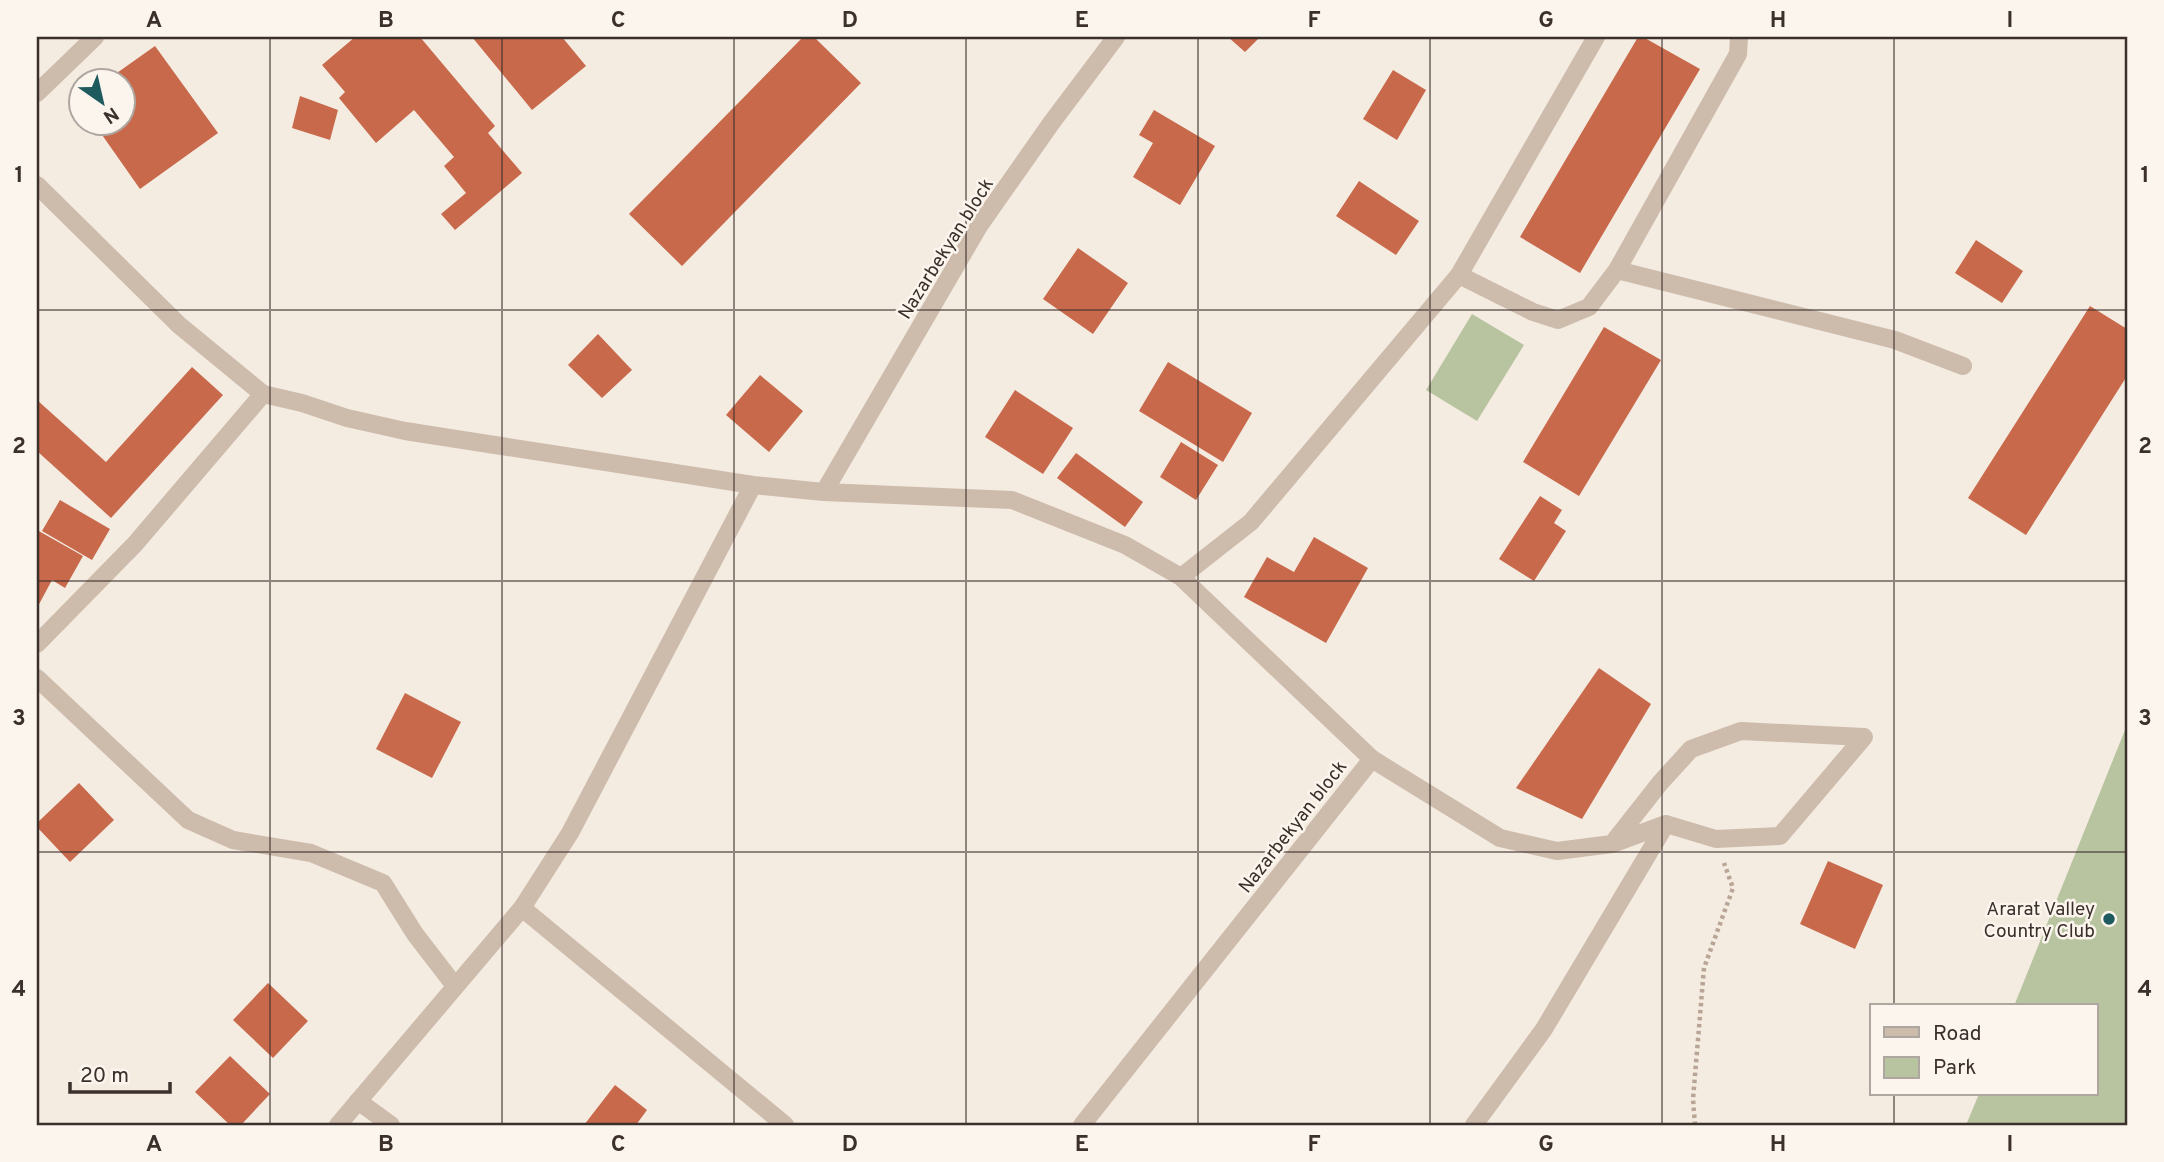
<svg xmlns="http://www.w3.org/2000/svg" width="2164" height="1162" font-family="Overpass,sans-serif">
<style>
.green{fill:#b8c4a0}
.building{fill:#c8694b}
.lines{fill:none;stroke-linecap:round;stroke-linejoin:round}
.path{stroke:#b9a596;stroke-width:4.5;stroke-dasharray:3.5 3.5;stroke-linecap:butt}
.service{stroke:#cdbbac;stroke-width:18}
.minor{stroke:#cdbbac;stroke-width:18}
.tertiary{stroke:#cdbbac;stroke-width:18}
.grid{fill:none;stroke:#3b302b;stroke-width:2;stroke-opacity:0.55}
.poi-dot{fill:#1f5a5e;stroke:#fbf5ee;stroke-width:2.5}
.labels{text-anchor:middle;stroke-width:5;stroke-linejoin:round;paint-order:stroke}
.street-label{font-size:19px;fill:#3b302b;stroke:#fbf5ee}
.poi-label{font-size:19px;fill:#3b302b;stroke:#fbf5ee;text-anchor:end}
.neatline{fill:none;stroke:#3b302b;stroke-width:2.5}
.grid-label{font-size:23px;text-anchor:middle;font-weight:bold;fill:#3b302b}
</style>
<rect width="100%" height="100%" fill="#f4ebe1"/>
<!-- green -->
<path class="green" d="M 1472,314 L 1524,345 L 1477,421 L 1426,390 Z
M 2127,725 L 2127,1125 L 1966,1125 L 1979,1094 L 2096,1094 L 2096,1006 L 2014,1006 Z"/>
<!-- building -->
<path class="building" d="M 355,37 L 420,37 L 495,126 L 488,133 L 522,173 L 455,230 L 441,214 L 466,193 L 444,166 L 454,157 L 414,110 L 376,143 L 339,98 L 345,92 L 322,65 Z
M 472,37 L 562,37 L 586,66 L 532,110 Z
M 803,37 L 814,37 L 861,83 L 682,266 L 629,214 Z
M 1228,37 L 1260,37 L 1245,52 Z
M 1638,37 L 1643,37 L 1700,69 L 1580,273 L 1520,237 Z
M 155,46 L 218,133 L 140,189 L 93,122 L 122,122 L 122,80 L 107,80 Z
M 1393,70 L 1426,90 L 1397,140 L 1363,119 Z
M 300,96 L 338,110 L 330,140 L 292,128 Z
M 1154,110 L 1215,146 L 1180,205 L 1133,177 L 1153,143 L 1139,135 Z
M 1359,181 L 1419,221 L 1396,255 L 1336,216 Z
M 1976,240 L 2023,271 L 2002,303 L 1955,273 Z
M 1078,248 L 1128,283 L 1093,334 L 1043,299 Z
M 2090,306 L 2127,329 L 2127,376 L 2026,535 L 1968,498 Z
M 1604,327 L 1661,360 L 1579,496 L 1523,462 Z
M 598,334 L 632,370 L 602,398 L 568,365 Z
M 1168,362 L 1252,413 L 1223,462 L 1139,411 Z
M 192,367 L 223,395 L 111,518 L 37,451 L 37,400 L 106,462 Z
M 760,375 L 803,411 L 769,452 L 726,415 Z
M 1015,390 L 1073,428 L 1043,474 L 985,437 Z
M 1181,442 L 1218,465 L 1196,500 L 1160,477 Z
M 1076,453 L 1143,502 L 1125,527 L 1057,478 Z
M 1540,496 L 1562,510 L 1554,523 L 1566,531 L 1534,581 L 1499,559 Z
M 60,500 L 110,529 L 92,560 L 42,531 Z
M 37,530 L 83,556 L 65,588 L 52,580 L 37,608 Z
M 1314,537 L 1368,568 L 1326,643 L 1244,597 L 1267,557 L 1294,572 Z
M 1599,668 L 1651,704 L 1582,819 L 1516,788 Z
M 405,693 L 461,722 L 432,778 L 376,749 Z
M 79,783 L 114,820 L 70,862 L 37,827 L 37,823 Z
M 1828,861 L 1883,885 L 1855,949 L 1800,924 Z
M 268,983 L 308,1021 L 273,1058 L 233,1020 Z
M 230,1056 L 270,1094 L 241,1125 L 230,1125 L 195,1092 Z
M 615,1085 L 647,1110 L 636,1125 L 584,1125 Z"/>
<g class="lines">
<!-- path -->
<path class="path" d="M 1695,1125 L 1693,1099 L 1704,968 L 1733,888 L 1724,863"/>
<!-- service -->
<path class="service" d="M 1617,270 L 1738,54 L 1739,37
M 1459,275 L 1533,312 L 1558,320 L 1589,307 L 1617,270 L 1895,340 L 1963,366
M 37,644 L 135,544 L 263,394
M 1372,759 L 1500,838 L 1557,851 L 1612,844 L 1666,824 L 1716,839 L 1780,836 L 1864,737 L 1741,731 L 1691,749 L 1660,783 L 1612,844
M 522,908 L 785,1125
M 358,1101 L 391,1125
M 1474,1125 L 1544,1029 L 1666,824"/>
<!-- minor -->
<path class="minor" d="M 37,185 L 179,325 L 263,394 L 302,403 L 347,418 L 405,431 L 753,485 L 824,492 L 1012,500 L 1125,545 L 1181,577 L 1251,522 L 1459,275 L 1596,37
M 824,492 L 979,226 L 1052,122 L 1116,37
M 37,678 L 188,820 L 233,840 L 311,853 L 383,883 L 415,934 L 455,986
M 338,1125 L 522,908 L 570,833 L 753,485
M 1082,1125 L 1372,759 L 1181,577"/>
<!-- tertiary -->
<path class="tertiary" d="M 37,93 L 95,37"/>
</g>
<!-- grid -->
<path class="grid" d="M 270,37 L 270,1125M 502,37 L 502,1125M 734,37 L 734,1125M 966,37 L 966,1125M 1198,37 L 1198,1125M 1430,37 L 1430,1125M 1662,37 L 1662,1125M 1894,37 L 1894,1006M 37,310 L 2127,310M 37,581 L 2127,581M 37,852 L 2127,852M 1894,1094 L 1894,1125"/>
<!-- markers -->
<circle class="poi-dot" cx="2109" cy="919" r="7"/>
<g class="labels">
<!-- street labels -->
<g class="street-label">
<text transform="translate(945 248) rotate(-58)" y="7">Nazarbekyan block</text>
<text transform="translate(1292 826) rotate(-52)" y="7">Nazarbekyan block</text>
</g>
<!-- poi labels -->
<g class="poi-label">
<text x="2095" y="915">Ararat Valley<tspan x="2095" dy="22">Country Club</tspan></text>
</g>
</g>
<!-- border -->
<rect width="2164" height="1162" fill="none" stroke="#fbf5ee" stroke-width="77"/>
<!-- legend -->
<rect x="1870" y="1004" width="228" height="91" fill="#fbf5ee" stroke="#aea6a0" stroke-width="2"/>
<rect x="1884" y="1027" width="35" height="10" fill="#cdbbac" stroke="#aea6a0" stroke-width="2"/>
<text x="1933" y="1040" font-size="21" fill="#3b302b">Road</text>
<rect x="1884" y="1057" width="35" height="21" fill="#b8c4a0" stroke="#aea6a0" stroke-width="2"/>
<text x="1933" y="1074" font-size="21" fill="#3b302b">Park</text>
<!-- north arrow -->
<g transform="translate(102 102) rotate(146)"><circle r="33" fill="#fbf5ee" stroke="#aea6a0" stroke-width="2"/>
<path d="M0-5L12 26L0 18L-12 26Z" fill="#1f5a5e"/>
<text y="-10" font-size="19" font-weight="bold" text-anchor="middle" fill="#3b302b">N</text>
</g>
<!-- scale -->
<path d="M70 1082v10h100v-10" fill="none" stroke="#3b302b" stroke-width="3.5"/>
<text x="80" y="1082" font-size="21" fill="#3b302b" stroke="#fbf5ee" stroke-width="5" paint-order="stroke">20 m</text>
<rect x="38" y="38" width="2088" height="1086" class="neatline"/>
<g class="grid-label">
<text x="154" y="27">A</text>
<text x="386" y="27">B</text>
<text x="618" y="27">C</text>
<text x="850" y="27">D</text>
<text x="1082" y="27">E</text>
<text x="1314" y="27">F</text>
<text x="1546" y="27">G</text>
<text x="1778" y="27">H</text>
<text x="2010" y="27">I</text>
<text x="19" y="182">1</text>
<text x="2145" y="182">1</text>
<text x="19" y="453">2</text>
<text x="2145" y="453">2</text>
<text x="19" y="725">3</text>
<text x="2145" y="725">3</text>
<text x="19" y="996">4</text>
<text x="2145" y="996">4</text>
<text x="154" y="1151">A</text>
<text x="386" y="1151">B</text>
<text x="618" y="1151">C</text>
<text x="850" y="1151">D</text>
<text x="1082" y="1151">E</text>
<text x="1314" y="1151">F</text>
<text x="1546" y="1151">G</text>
<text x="1778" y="1151">H</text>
<text x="2010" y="1151">I</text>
</g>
</svg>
